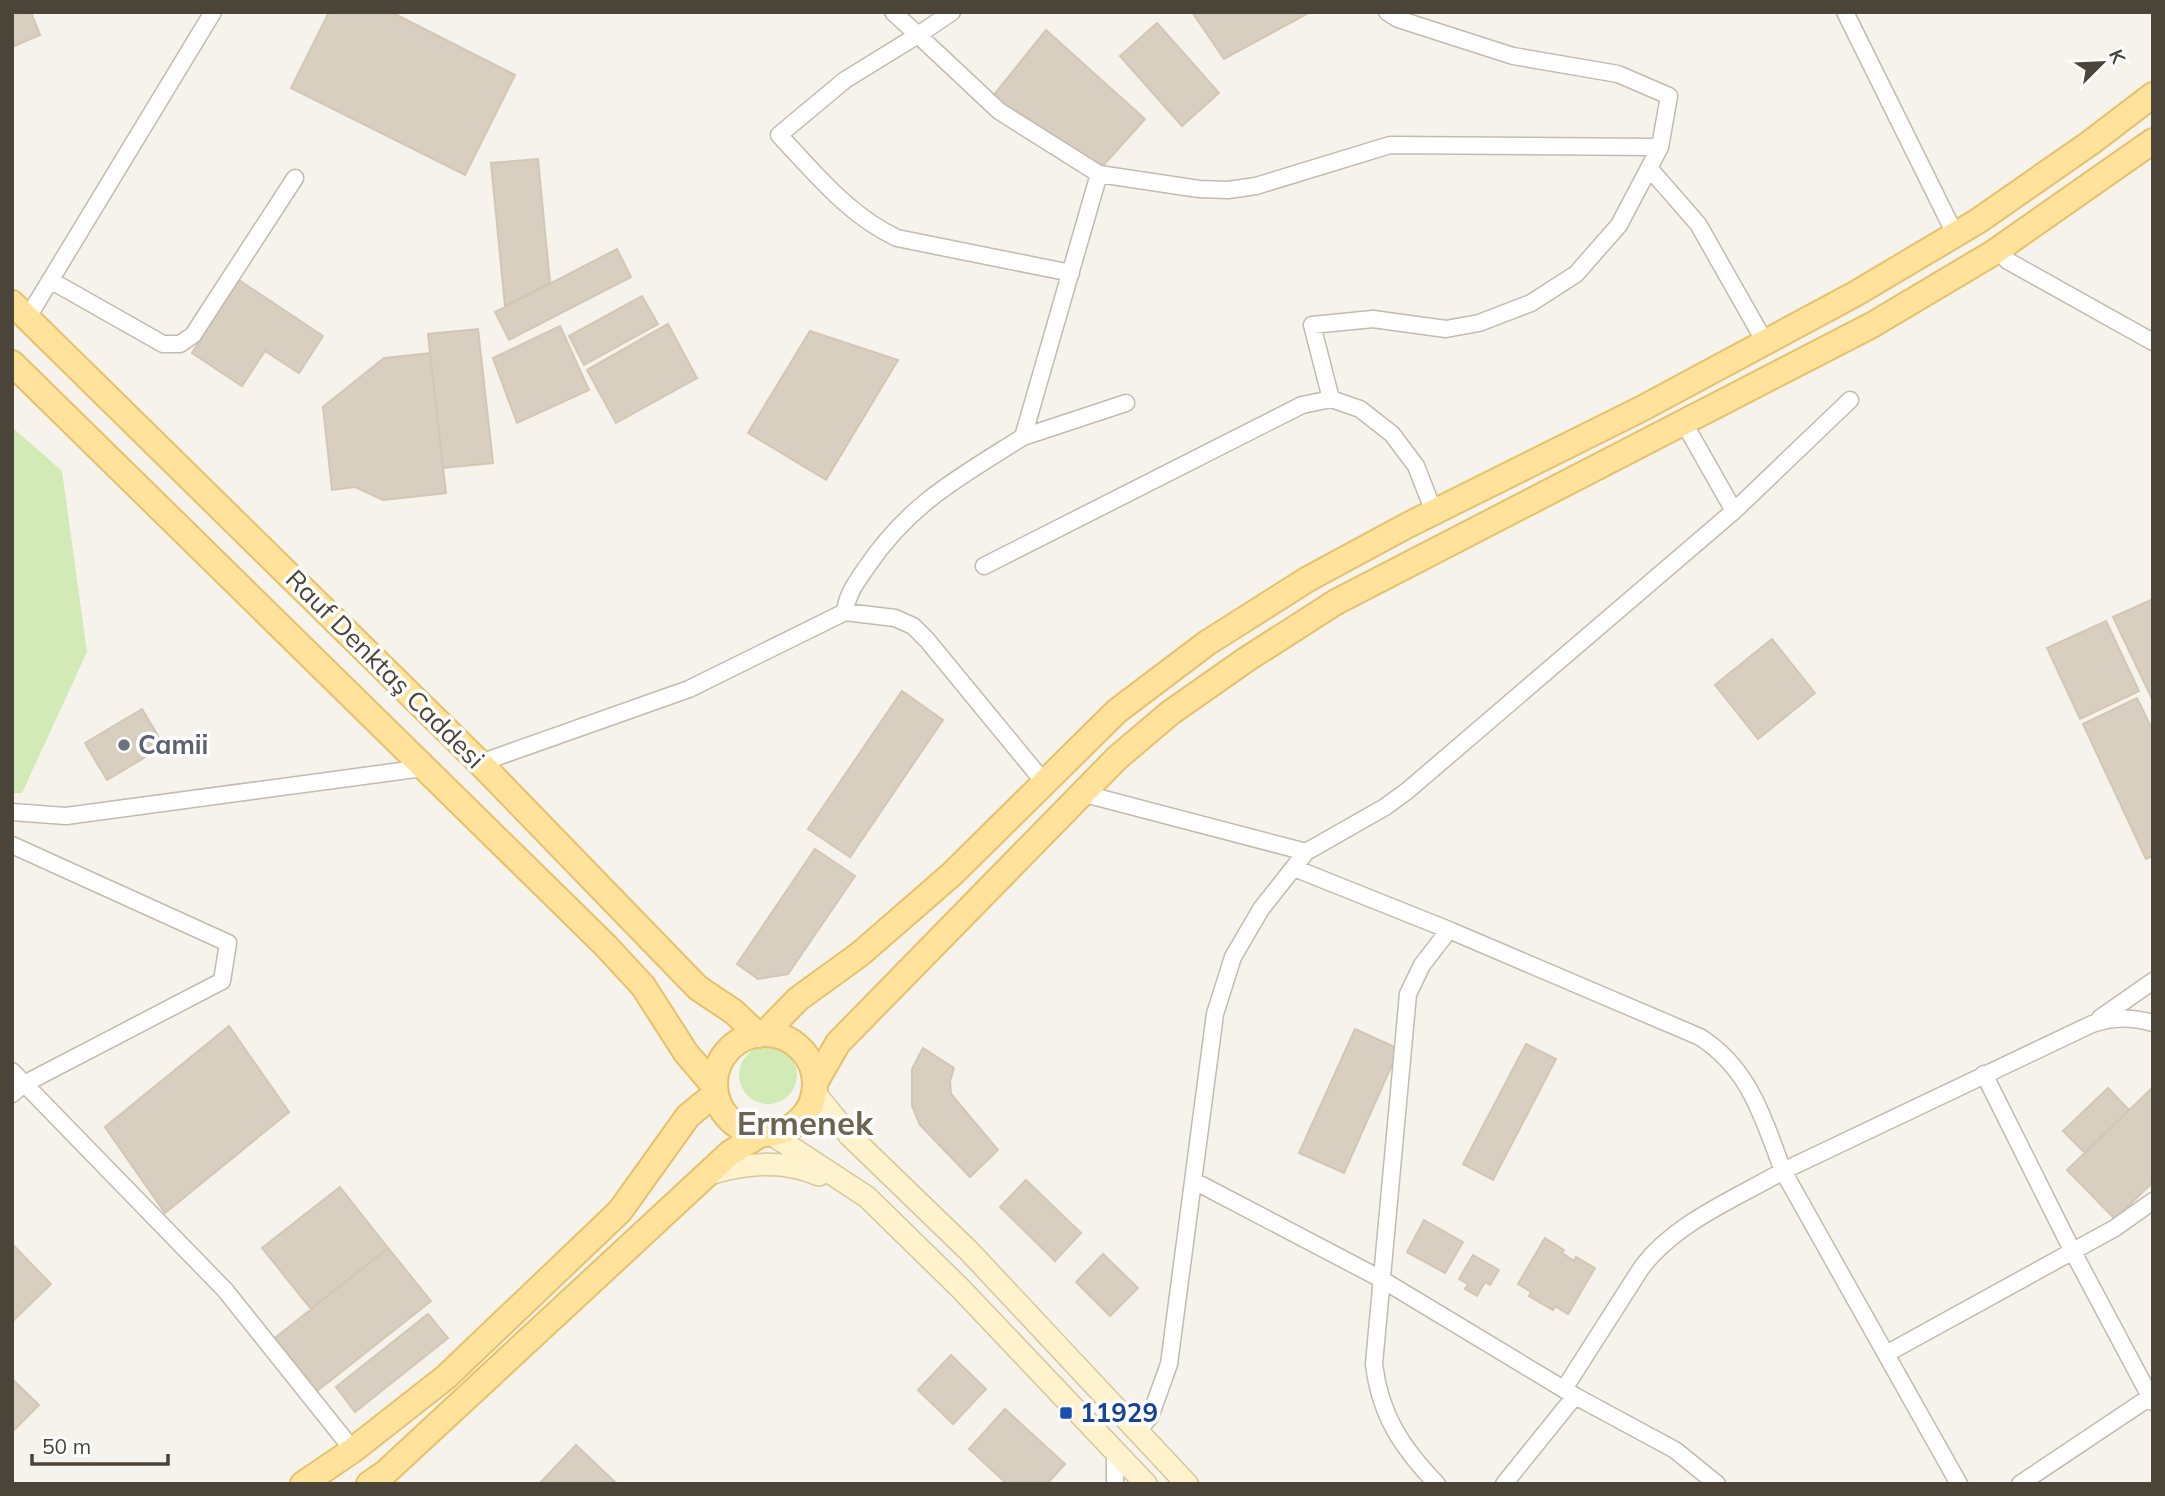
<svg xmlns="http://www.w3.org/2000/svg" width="2165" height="1496" font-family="Mulish,sans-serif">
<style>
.green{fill:#d2eab5}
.building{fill:#d8cfc1;stroke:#d3c7b4;stroke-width:2}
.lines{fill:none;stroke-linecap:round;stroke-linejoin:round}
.street-casing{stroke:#c2bbae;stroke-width:19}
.secondary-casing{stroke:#d6c79b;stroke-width:24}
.primary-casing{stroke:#e6c16a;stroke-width:28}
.street{stroke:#fff;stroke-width:16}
.secondary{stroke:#fff3cd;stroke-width:21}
.primary{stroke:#ffe39c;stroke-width:24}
.worship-dot{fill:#6b7280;stroke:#fff;stroke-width:2.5}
.transit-dot{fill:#1a4fb4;stroke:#fff;stroke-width:2.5}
.labels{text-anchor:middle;stroke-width:7;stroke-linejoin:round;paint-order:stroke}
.street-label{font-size:26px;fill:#4b4439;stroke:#fff}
.worship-label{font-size:26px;font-weight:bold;fill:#5b616d;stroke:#fff;text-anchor:start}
.transit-label{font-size:26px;font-weight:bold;fill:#164399;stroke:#fff;text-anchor:start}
.district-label{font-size:33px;font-weight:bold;fill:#6e6250;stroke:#fff}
</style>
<rect width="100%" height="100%" fill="#f6f3ec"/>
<!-- green -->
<path class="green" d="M 12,427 L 62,471 L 87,652 L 22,793 L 12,793 Z
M739 1075a29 29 0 1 1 58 0a29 29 0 1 1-58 0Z"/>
<!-- building -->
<path class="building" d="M 12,12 L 31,12 L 40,35 L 12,47 Z
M 329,12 L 391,12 L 515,75 L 465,175 L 291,88 Z
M 1192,12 L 1310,12 L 1224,59 Z
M 1157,23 L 1219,93 L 1182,126 L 1120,56 Z
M 1046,30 L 1145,119 L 1102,167 L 993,96 Z
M 538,159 L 550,283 L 505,306 L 491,163 Z
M 617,249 L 631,277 L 509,340 L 495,312 Z
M 239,280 L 323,336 L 299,373 L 265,351 L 242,386 L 192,353 Z
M 642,296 L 658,324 L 584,365 L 569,336 Z
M 668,324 L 697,378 L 616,423 L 587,370 Z
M 560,326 L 589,390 L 517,423 L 493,358 Z
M 478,329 L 493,463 L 443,468 L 428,334 Z
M 810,331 L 898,360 L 826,480 L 748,433 Z
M 430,353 L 446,493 L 383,500 L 355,487 L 332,490 L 323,407 L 384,358 Z
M 2153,599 L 2153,701 L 2113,617 Z
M 2106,621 L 2139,691 L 2080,719 L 2047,648 Z
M 1772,639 L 1815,693 L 1758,739 L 1715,685 Z
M 902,691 L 943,720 L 850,857 L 808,829 Z
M 2137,698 L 2153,731 L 2153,856 L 2146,859 L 2083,724 Z
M 142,709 L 164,746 L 107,780 L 85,743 Z
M 815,849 L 855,876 L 788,974 L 758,979 L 737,964 Z
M 229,1026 L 289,1112 L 165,1213 L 105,1127 Z
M 1355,1029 L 1399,1049 L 1344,1173 L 1299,1153 Z
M 1526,1044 L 1556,1059 L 1493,1180 L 1463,1164 Z
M 923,1048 L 954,1068 L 950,1081 L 951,1094 L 998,1150 L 970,1177 L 920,1125 L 912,1106 L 912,1069 Z
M 2153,1087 L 2153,1182 L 2115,1219 L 2067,1170 Z
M 2108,1088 L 2129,1110 L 2085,1153 L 2063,1131 Z
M 1026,1180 L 1081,1233 L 1055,1261 L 1000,1207 Z
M 340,1187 L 388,1248 L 311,1309 L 262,1248 Z
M 1424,1220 L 1463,1242 L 1445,1273 L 1407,1252 Z
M 1545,1238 L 1564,1250 L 1562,1253 L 1574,1261 L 1576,1257 L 1595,1268 L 1568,1314 L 1555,1306 L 1553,1310 L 1529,1296 L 1531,1292 L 1518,1284 Z
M 12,1244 L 51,1284 L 12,1322 Z
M 388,1248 L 431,1301 L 317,1391 L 275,1338 Z
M 1103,1254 L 1138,1288 L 1110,1316 L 1076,1282 Z
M 1473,1255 L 1499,1270 L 1490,1285 L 1485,1282 L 1477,1296 L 1465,1289 L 1468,1284 L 1459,1279 Z
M 428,1314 L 448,1338 L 355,1412 L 336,1387 Z
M 951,1355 L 986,1389 L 953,1424 L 918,1390 Z
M 12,1379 L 39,1405 L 12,1432 Z
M 1005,1409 L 1065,1464 L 1047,1484 L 1007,1484 L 969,1449 Z
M 576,1445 L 617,1484 L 539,1484 Z"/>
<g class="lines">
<defs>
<path id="street" d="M 893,12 L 918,35 L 845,80 L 779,135 C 815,173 848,215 897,238 L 1071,273
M 1845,12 L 1955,234
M 1649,168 L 1698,224 L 1765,342
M 1099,174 L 1199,189 L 1228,190 L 1256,186 L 1390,145 L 1660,147
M 1998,250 L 2008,261 L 2153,342
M 50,280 L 163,344 L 180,344 L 193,335 L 295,178
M 28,317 L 213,12
M 1331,399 L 1312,325 L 1373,319 L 1446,329 L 1479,323 L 1531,303 L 1576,274 L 1619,225 L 1649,168 L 1660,147 L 1669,96 L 1618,74 L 1513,56 L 1398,19 L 1387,12
M 1023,437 L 1126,403
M 1734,511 L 1850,400
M 984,566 L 1302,405 L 1331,399 L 1360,409 L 1392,434 L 1416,466 L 1434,512
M 845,612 C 847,594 856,583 866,568 C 910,503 958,478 1023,437 L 1099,174 L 999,111 L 918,35 L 952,12
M 480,763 L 689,689 L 845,612 L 895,618 L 913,626 L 927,640 L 1043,781
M 1081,793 L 1306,852
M 12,812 L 66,816 L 423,768
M 12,845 L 228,943 L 222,981 L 24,1084 L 12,1094
M 1294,868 L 1449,930 L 1700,1037 C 1750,1069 1763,1118 1783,1171 L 2092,1024 C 2115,1017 2130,1017 2153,1023
M 2100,1018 L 2153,981
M 12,1071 L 225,1290 L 353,1450
M 1984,1074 L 2072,1250 L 2153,1402
M 1196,1182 L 1381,1279 L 1575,1396
M 1886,1354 L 2115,1228 L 2153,1201
M 1564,1389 L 1642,1267 C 1676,1222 1735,1199 1783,1171 L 1959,1484
M 1138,1430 L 1150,1417 L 1169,1364 L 1215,1014 L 1233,957 L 1261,909 L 1306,852 L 1385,807 L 1407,791 L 1734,511 L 1684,423
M 1115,1484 L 1115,1450
M 1437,1484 C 1402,1448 1380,1415 1374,1364 L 1408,994 L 1422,965 L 1449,930
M 1504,1484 L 1575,1396 L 1675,1450 L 1717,1484
M 2020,1484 L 2153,1395"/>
<path id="secondary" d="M 814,1092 L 849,1135 L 969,1251 L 1187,1484
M 771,1134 L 867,1197 L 961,1289 L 1146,1484
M 709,1174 C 745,1163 784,1159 819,1175"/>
<path id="primary" d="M 12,303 L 480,763 L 698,988 L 734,1012 L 758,1035
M 12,363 L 605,945 L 643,986 L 686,1053 L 715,1087
M 764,1034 L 798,999 L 860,954 L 952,874 L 1117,711 L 1207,643 L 1308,579 L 1408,525 L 1641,409 L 1855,294 L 1978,221 L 2090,143 L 2153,95
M715 1084a50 50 0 1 1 100 0a50 50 0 1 1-100 0Z
M 815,1083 L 838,1043 L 1117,758 L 1170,713 L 1247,659 L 1336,602 L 1872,325 L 1993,253 L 2153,141
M 303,1484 L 353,1450 L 446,1377 L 620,1211 L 688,1116 L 716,1093
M 369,1484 L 385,1473 L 730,1153 L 763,1133"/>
</defs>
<!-- street casing -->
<use href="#street" class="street-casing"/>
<!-- secondary casing -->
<use href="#secondary" class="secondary-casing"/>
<!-- primary casing -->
<use href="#primary" class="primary-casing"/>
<!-- street -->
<use href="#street" class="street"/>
<!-- secondary -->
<use href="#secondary" class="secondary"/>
<!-- primary -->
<use href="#primary" class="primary"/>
</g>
<!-- markers -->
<circle class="worship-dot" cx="124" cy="745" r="7"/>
<rect class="transit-dot" x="1059" y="1406" width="14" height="14" rx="3.5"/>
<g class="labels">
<!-- street labels -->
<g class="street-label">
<text transform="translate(385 669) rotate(45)" y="9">Rauf Denktaş Caddesi</text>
</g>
<!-- worship labels -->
<g class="worship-label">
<text x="138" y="754">Camii</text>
</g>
<!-- transit labels -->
<g class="transit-label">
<text x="1080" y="1422">11929</text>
</g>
<!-- district labels -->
<g class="district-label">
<text x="805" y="1135">Ermenek</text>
</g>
</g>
<!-- border -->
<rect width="2165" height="1496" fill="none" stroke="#4b4439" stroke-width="28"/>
<!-- north arrow -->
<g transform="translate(2102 63) rotate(66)" stroke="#ffffff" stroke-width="5" paint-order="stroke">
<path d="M0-5L12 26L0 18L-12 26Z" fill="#4b4439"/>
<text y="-10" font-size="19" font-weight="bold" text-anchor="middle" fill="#4b4439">K</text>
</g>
<!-- scale -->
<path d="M32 1454v10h136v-10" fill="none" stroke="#4b4439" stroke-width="3.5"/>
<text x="42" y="1454" font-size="21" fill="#4b4439" stroke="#ffffff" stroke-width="5" paint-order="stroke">50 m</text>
</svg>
